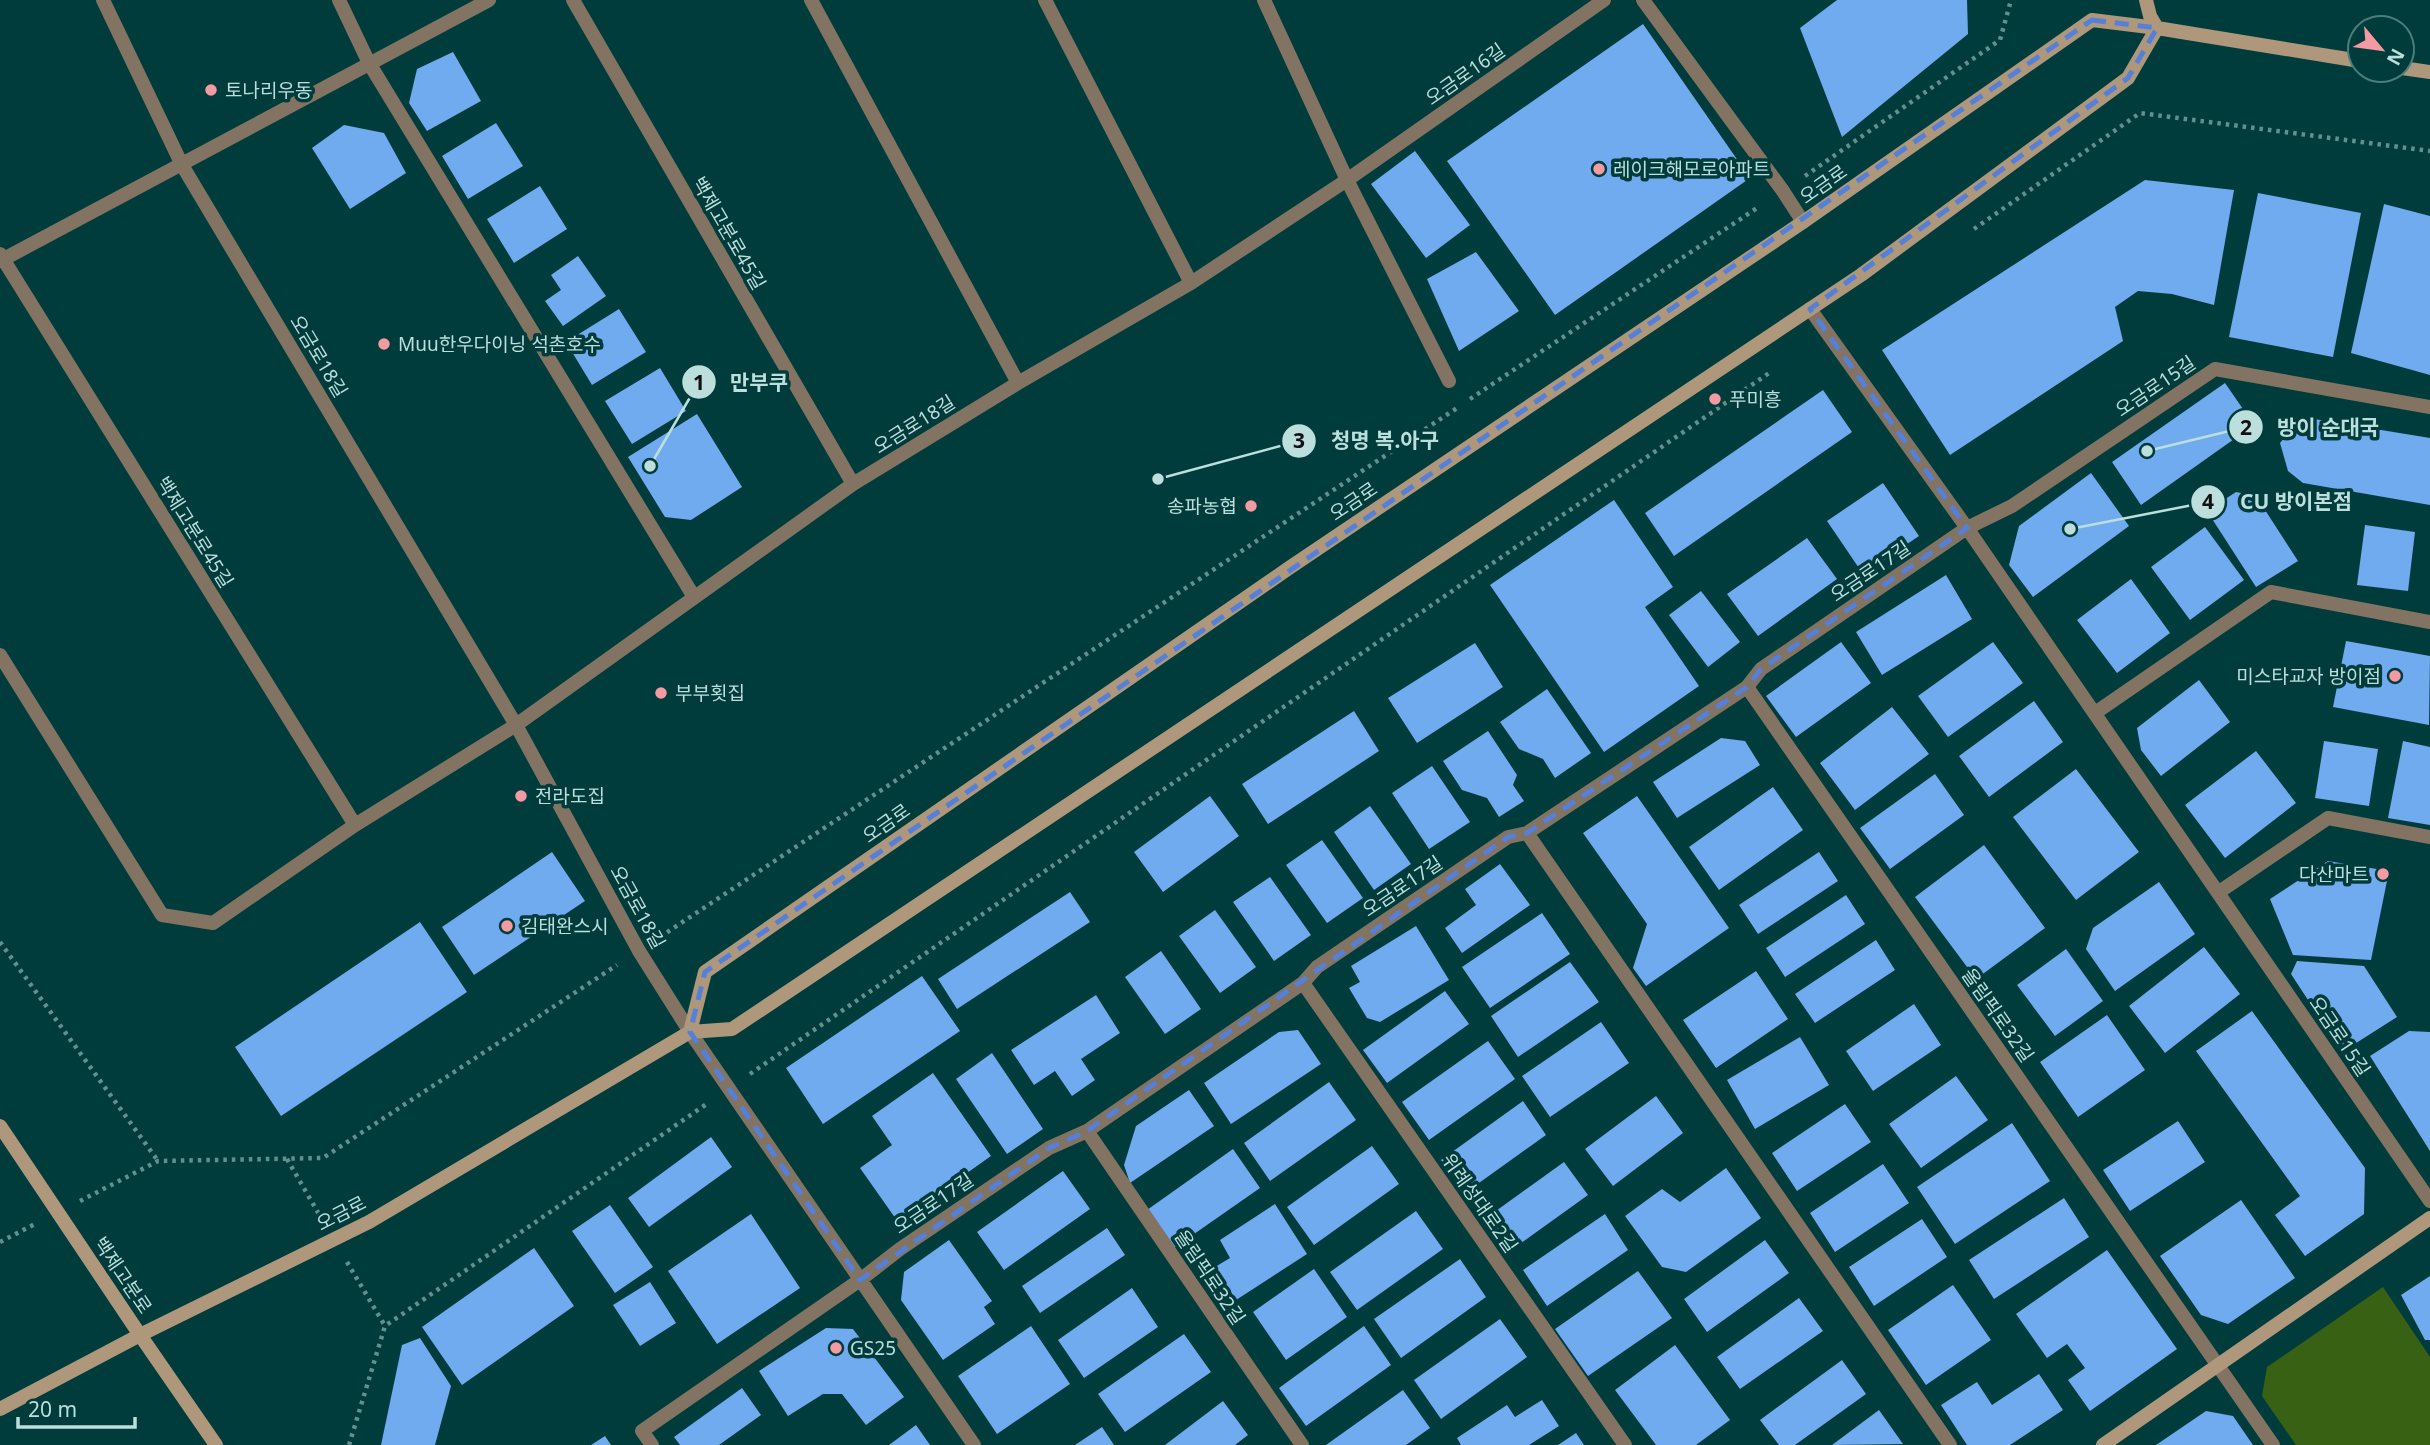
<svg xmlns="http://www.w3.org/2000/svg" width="2430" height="1445" font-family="'Noto Sans','Noto Sans KR',sans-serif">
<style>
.green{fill:#396114}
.building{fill:#70aaef}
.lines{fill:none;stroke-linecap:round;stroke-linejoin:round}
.path{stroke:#62908f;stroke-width:4.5;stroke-dasharray:3.5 5;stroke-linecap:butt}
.street{stroke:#827362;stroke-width:14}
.secondary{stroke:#ae977b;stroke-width:14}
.marked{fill:none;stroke:#5580d9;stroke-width:5;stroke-dasharray:14 9;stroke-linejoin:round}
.poi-dot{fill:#f49aa3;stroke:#003c3b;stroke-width:2.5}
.labels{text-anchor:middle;stroke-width:7;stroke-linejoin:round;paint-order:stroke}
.street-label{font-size:19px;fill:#bcdedc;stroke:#003c3b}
.poi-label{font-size:19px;fill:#bcdedc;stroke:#003c3b;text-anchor:start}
.leader{fill:none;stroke:#bcdedc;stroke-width:2.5}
.callout-dot{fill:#bcdedc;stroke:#003c3b;stroke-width:2.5}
.mark-label{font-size:21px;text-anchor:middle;font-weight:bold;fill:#111}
.callout-label{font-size:21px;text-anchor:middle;font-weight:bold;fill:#bcdedc;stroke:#003c3b;stroke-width:7;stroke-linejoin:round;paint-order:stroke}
</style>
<rect width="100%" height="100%" fill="#003c3b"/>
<!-- green -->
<path class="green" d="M 2383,1287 L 2430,1357 L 2430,1445 L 2296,1445 L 2262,1396 L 2267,1367 Z"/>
<!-- building -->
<path class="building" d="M 1837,0 L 1967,0 L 1968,34 L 1842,137 L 1800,28 Z
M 1643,24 L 1750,178 L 1555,315 L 1447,161 Z
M 453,52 L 481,101 L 427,131 L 409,103 L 417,69 Z
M 496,123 L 523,166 L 468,199 L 442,156 Z
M 344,125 L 384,133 L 406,173 L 350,209 L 312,148 Z
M 1415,151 L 1470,225 L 1426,258 L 1371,184 Z
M 2145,180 L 2234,190 L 2214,305 L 2172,294 L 2138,291 L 2115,307 L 2123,341 L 1950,455 L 1882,350 Z
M 540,186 L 567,229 L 514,263 L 487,219 Z
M 2258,193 L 2361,213 L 2333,357 L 2229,337 Z
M 2384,204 L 2430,216 L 2430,375 L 2351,353 Z
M 1476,252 L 1519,311 L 1459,351 L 1427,279 Z
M 578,256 L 606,296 L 563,326 L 545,301 L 561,290 L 551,275 Z
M 619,309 L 646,352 L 592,385 L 566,342 Z
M 660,368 L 686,411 L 632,444 L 605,401 Z
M 2225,383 L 2254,425 L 2141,505 L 2112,462 Z
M 1823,390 L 1852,432 L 1674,556 L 1645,513 Z
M 697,414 L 742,487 L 691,520 L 665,517 L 628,457 Z
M 2302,417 L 2430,438 L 2430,505 L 2303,483 L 2288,471 L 2280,443 Z
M 2091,473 L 2129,526 L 2033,597 L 2009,565 L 2019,526 Z
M 1883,483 L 1919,536 L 1863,574 L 1827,521 Z
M 2236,492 L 2256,496 L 2298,561 L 2256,587 L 2207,511 Z
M 1614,500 L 1673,587 L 1645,607 L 1699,686 L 1604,752 L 1490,585 Z
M 2365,525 L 2415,532 L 2408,591 L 2357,585 Z
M 2205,527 L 2244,580 L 2190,620 L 2151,567 Z
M 1807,538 L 1837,579 L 1758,636 L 1727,594 Z
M 1946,575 L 1972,619 L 1882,675 L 1856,632 Z
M 2131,579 L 2170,633 L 2117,673 L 2077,620 Z
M 1701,591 L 1740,642 L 1708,667 L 1669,615 Z
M 2346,641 L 2430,656 L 2429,725 L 2333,707 Z
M 1841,642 L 1871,683 L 1796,737 L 1766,696 Z
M 1993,642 L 2023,683 L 1948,737 L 1918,696 Z
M 1475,643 L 1503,687 L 1417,743 L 1388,698 Z
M 2199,680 L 2230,722 L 2161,776 L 2141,750 L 2137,728 Z
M 1547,689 L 1591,753 L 1555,778 L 1543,759 L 1519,749 L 1500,722 Z
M 2034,701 L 2063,742 L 1989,797 L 1959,756 Z
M 1892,707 L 1929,754 L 1855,810 L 1820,763 Z
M 1354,711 L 1379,751 L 1268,824 L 1242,784 Z
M 1488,731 L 1517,775 L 1513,785 L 1524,801 L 1499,817 L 1487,798 L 1462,790 L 1443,761 Z
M 1721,738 L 1745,741 L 1760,765 L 1677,818 L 1653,782 Z
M 2324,741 L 2378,749 L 2369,806 L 2315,798 Z
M 2403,741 L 2430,747 L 2430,825 L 2388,818 Z
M 2256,751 L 2296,803 L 2225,858 L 2185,805 Z
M 1432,766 L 1470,822 L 1429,849 L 1392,793 Z
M 2076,769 L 2139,852 L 2076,900 L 2013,817 Z
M 1935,774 L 1964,815 L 1890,869 L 1860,828 Z
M 1773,787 L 1803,830 L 1719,890 L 1689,847 Z
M 1210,796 L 1239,836 L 1163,892 L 1134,852 Z
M 1637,796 L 1729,928 L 1646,986 L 1633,968 L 1647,924 L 1583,833 Z
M 1370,806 L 1411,864 L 1374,890 L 1334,832 Z
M 1322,840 L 1363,898 L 1327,923 L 1286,865 Z
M 1984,845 L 2045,928 L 1976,979 L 1915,897 Z
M 552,852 L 585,901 L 474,975 L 442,927 Z
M 1819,852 L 1838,881 L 1758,934 L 1739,905 Z
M 2328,861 L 2389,871 L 2371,960 L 2293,955 L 2270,899 Z
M 1500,864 L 1530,905 L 1462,953 L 1445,928 L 1476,905 L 1465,889 Z
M 1270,877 L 1311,935 L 1274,961 L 1233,902 Z
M 2159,882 L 2195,934 L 2115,991 L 2086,949 L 2093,928 Z
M 1070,892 L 1090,922 L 957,1009 L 938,979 Z
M 1846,895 L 1865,924 L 1785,977 L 1766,948 Z
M 1215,910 L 1256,967 L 1220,993 L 1179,936 Z
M 1542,913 L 1570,954 L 1490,1008 L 1462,967 Z
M 420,922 L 467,992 L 281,1116 L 235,1047 Z
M 1416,926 L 1449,980 L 1380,1022 L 1367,1018 L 1349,988 L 1360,982 L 1351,966 Z
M 1876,940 L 1895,970 L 1815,1023 L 1795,994 Z
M 2204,947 L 2240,994 L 2165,1053 L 2129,1006 Z
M 2066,949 L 2103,1001 L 2055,1036 L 2017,985 Z
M 1161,951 L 1201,1009 L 1165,1034 L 1125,977 Z
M 2297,961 L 2364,966 L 2397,1017 L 2342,1052 L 2291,974 Z
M 1570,962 L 1599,1002 L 1518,1057 L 1491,1016 Z
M 1756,971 L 1788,1019 L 1716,1068 L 1683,1020 Z
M 922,976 L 960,1031 L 823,1124 L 786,1068 Z
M 1445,991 L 1469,1024 L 1387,1083 L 1363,1050 Z
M 1096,995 L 1120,1033 L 1081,1059 L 1095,1080 L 1072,1096 L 1055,1071 L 1034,1085 L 1011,1050 Z
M 1914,1004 L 1941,1045 L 1873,1091 L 1846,1051 Z
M 2252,1011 L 2365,1168 L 2364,1214 L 2305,1256 L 2275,1215 L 2300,1196 L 2196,1051 Z
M 2107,1015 L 2145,1070 L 2078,1117 L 2040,1062 Z
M 1601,1022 L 1629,1063 L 1550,1117 L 1522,1076 Z
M 1298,1030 L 1321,1064 L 1231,1124 L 1204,1083 L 1279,1032 Z
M 2409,1031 L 2430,1032 L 2430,1151 L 2370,1056 Z
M 1800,1037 L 1829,1085 L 1755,1129 L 1727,1080 Z
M 1488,1041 L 1515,1079 L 1429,1140 L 1402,1102 Z
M 992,1053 L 1043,1129 L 1007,1154 L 956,1079 Z
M 933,1073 L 991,1156 L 898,1222 L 860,1168 L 892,1145 L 872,1116 Z
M 1956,1076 L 1988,1120 L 1921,1168 L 1889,1124 Z
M 1329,1082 L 1356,1120 L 1270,1181 L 1244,1143 Z
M 1189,1090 L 1214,1126 L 1130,1183 L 1124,1165 L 1136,1126 Z
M 1656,1096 L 1683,1133 L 1613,1186 L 1585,1149 Z
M 1523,1101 L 1546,1135 L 1465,1193 L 1441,1160 Z
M 1845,1104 L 1871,1142 L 1797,1191 L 1772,1153 Z
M 2178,1121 L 2205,1162 L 2130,1211 L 2103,1170 Z
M 2012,1123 L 2050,1181 L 1955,1244 L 1917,1187 Z
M 711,1137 L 732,1167 L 649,1227 L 628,1198 Z
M 1372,1146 L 1399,1184 L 1314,1245 L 1287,1207 Z
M 1233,1149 L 1260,1188 L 1174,1248 L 1147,1210 Z
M 1564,1162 L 1588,1195 L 1506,1254 L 1482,1221 Z
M 1883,1164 L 1909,1203 L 1835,1252 L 1810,1213 Z
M 1726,1168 L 1761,1218 L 1686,1272 L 1662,1267 L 1625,1216 L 1662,1189 L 1680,1202 Z
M 1063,1171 L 1090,1209 L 1004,1270 L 977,1232 Z
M 2064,1198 L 2089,1237 L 1994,1299 L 1969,1260 Z
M 2241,1200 L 2295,1278 L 2228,1324 L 2201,1315 L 2160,1256 Z
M 1275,1204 L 1307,1254 L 1236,1300 L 1215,1267 L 1230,1258 L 1220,1240 Z
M 610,1205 L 653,1267 L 615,1293 L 572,1231 Z
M 1416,1211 L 1443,1249 L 1357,1310 L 1330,1272 Z
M 751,1214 L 800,1288 L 717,1344 L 668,1271 Z
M 1605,1214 L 1628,1250 L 1547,1306 L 1523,1270 Z
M 1922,1219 L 1947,1257 L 1874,1306 L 1849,1267 Z
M 1107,1228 L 1125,1255 L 1040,1313 L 1022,1286 Z
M 949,1240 L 992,1301 L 984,1307 L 995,1324 L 943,1360 L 901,1300 L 904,1272 Z
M 1765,1240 L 1789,1273 L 1707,1332 L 1684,1299 Z
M 534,1248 L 574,1306 L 462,1385 L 422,1327 Z
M 2107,1250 L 2177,1349 L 2090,1411 L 2068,1380 L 2085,1368 L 2067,1344 L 2047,1358 L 2016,1314 Z
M 1460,1259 L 1486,1297 L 1401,1358 L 1374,1319 Z
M 1314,1269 L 1347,1317 L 1286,1360 L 1253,1312 Z
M 1638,1271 L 1672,1318 L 1588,1376 L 1555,1329 Z
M 2430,1276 L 2430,1340 L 2425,1340 L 2401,1295 Z
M 650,1282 L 676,1323 L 640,1346 L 613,1305 Z
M 1953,1285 L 1991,1340 L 1926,1385 L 1888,1330 Z
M 1132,1288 L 1158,1327 L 1084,1378 L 1058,1340 Z
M 1799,1298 L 1823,1331 L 1740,1389 L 1717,1357 Z
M 1500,1319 L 1527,1357 L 1441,1419 L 1414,1380 Z
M 1031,1326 L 1070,1384 L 997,1434 L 958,1376 Z
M 1364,1326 L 1391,1365 L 1306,1426 L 1279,1388 Z
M 826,1328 L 853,1329 L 904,1397 L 866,1425 L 842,1394 L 823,1394 L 788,1416 L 759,1371 Z
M 1184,1334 L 1211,1372 L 1125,1432 L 1098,1394 Z
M 420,1338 L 451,1386 L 435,1445 L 381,1445 L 402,1345 Z
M 1675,1345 L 1730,1420 L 1696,1445 L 1656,1445 L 1615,1390 Z
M 1842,1360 L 1866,1394 L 1795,1445 L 1779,1445 L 1760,1420 Z
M 2039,1374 L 2063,1410 L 2010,1445 L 1967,1445 L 1941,1405 L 1977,1382 L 1992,1405 Z
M 742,1388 L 761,1415 L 719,1445 L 680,1445 L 674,1437 Z
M 1403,1390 L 1430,1428 L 1406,1445 L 1326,1445 Z
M 1542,1400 L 1559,1426 L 1529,1445 L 1461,1445 L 1457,1438 L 1507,1405 L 1515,1417 Z
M 1223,1401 L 1248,1435 L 1235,1445 L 1165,1445 Z
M 1879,1410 L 1903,1444 L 1832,1445 Z
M 2206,1411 L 2233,1416 L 2253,1445 L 2156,1445 Z
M 916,1425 L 930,1445 L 889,1445 Z
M 1102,1427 L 1114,1445 L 1075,1445 Z
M 1576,1433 L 1584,1445 L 1558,1445 Z
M 605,1436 L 611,1445 L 591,1445 Z"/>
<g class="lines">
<!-- path -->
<path class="path" d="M 1805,176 L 2000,40 L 2011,0
M 1974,229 L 2140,113 L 2430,151
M 1470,399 L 1760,206
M 660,937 L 1457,408
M 0,942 L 158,1161
M 750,1074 L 1772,371
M 287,1159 L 320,1216
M 80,1201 L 158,1161 L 323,1158 L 617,965
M 0,1242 L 35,1224
M 347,1262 L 385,1326
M 349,1445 L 385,1326 L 708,1103"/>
<!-- street -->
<path class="street" d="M 103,0 L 182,165 L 516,725 L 639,951 L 690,1032 L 974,1445
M 339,0 L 369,63 L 694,597
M 573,0 L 853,484
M 811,0 L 1018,383
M 1045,0 L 1191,283
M 1264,0 L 1347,180 L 1449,381
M 1643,0 L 1783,191 L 1803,222
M 0,254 L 355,825
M 0,261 L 489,0
M 1810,309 L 1967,528 L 2430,1201
M 0,655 L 162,915 L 213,923 L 355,825 L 516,725 L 853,484 L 1018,383 L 1191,283 L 1347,180 L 1604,0
M 1747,687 L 2273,1445
M 2095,713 L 2271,592 L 2430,622
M 1527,833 L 1950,1445
M 2219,892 L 2328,818 L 2430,837
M 1303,983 L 1625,1445
M 1087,1131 L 1302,1445
M 652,1445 L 642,1431 L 860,1280 L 900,1249 L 1049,1148 L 1087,1131 L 1303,983 L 1317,967 L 1508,837 L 1527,833 L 1747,687 L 1761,669 L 1967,528 L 2012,506 L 2215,369 L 2430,407"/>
<!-- secondary -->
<path class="secondary" d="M 2146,0 L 2150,16 L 2157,28
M 2402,68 L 2430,72
M 690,1032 L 705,972 L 1289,568 L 1803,222 L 2092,20 L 2157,28 L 2360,61
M 0,1126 L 140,1335 L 216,1445
M 0,1409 L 140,1335 L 369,1222 L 690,1032 L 732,1029 L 1861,275 L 2128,78 L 2157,28
M 2103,1445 L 2430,1218"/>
</g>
<!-- marked area -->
<path class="marked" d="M 2092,20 L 2157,28 L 2128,78 L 1810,309 L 1967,528 L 1761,669 L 1747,687 L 1527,833 L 1508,837 L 1087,1131 L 1049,1148 L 860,1280 L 690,1032 L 705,972 Z"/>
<!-- markers -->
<g class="poi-dot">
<circle cx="211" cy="90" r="7"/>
<circle cx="1599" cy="169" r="7"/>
<circle cx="384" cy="344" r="7"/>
<circle cx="1715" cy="399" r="7"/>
<circle cx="1251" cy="506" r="7"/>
<circle cx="2395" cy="676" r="7"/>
<circle cx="661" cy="693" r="7"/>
<circle cx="521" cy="796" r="7"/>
<circle cx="2383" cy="874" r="7"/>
<circle cx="507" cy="926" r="7"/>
<circle cx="836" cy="1348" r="7"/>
</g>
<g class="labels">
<!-- street labels -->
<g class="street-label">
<text transform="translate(1465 74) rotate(-35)" y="7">오금로16길</text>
<text transform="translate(1823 184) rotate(-35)" y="7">오금로</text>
<text transform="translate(729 233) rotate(60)" y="7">백제고분로45길</text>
<text transform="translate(319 356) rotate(59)" y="7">오금로18길</text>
<text transform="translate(2155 386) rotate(-34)" y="7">오금로15길</text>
<text transform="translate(914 424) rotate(-32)" y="7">오금로18길</text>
<text transform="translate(1353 501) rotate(-34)" y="7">오금로</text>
<text transform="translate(195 532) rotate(58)" y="7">백제고분로45길</text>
<text transform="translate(1870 571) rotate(-34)" y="7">오금로17길</text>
<text transform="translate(886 823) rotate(-35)" y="7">오금로</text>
<text transform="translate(1402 886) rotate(-34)" y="7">오금로17길</text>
<text transform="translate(638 907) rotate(61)" y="7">오금로18길</text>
<text transform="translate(1998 1015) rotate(55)" y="7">올림픽로32길</text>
<text transform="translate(2340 1036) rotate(56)" y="7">오금로15길</text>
<text transform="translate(933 1203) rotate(-34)" y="7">오금로17길</text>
<text transform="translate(1480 1203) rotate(55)" y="7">위례성대로2길</text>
<text transform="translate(341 1213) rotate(-27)" y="7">오금로</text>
<text transform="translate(123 1275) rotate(56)" y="7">백제고분로</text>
<text transform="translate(1210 1277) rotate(56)" y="7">올림픽로32길</text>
</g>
<!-- poi labels -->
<g class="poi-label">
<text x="225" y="97">토나리우동</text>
<text x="1613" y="176">레이크해모로아파트</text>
<text x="398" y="351">Muu한우다이닝 석촌호수</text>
<text x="1729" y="406">푸미흥</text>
<text x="1237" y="513" text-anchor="end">송파농협</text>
<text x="2381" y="683" text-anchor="end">미스타교자 방이점</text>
<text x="675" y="700">부부횟집</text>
<text x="535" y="803">전라도집</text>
<text x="2369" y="881" text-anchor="end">다산마트</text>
<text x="521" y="933">김태완스시</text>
<text x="850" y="1355">GS25</text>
</g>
</g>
<!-- callouts -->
<path class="leader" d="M650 466L699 382M2147 451L2246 427M1158 479L1299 441M2070 529L2208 502"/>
<g class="callout-dot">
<circle cx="650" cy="466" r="7"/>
<circle cx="2147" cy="451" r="7"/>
<circle cx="1158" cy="479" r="7"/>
<circle cx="2070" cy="529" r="7"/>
<circle cx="699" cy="382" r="18"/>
<circle cx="2246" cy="427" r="18"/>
<circle cx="1299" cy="441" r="18"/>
<circle cx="2208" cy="502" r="18"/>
</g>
<g class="mark-label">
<text x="699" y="390">1</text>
<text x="2246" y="435">2</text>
<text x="1299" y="448">3</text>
<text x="2208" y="509">4</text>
</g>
<g class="callout-label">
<text x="759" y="390">만부쿠</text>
<text x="2328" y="435">방이 순대국</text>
<text x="1385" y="448">청명 복.아구</text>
<text x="2296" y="509">CU 방이본점</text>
</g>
<!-- north arrow -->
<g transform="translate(2381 49) rotate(119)"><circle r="33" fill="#003c3b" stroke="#4b7d7b" stroke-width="2"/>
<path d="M0-5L12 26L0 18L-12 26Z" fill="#f49aa3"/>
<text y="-10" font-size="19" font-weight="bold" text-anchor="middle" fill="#bcdedc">N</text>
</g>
<!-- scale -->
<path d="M18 1417v10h117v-10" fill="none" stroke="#bcdedc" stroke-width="3.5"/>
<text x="28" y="1417" font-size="21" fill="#bcdedc" stroke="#003c3b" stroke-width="5" paint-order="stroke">20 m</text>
</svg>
